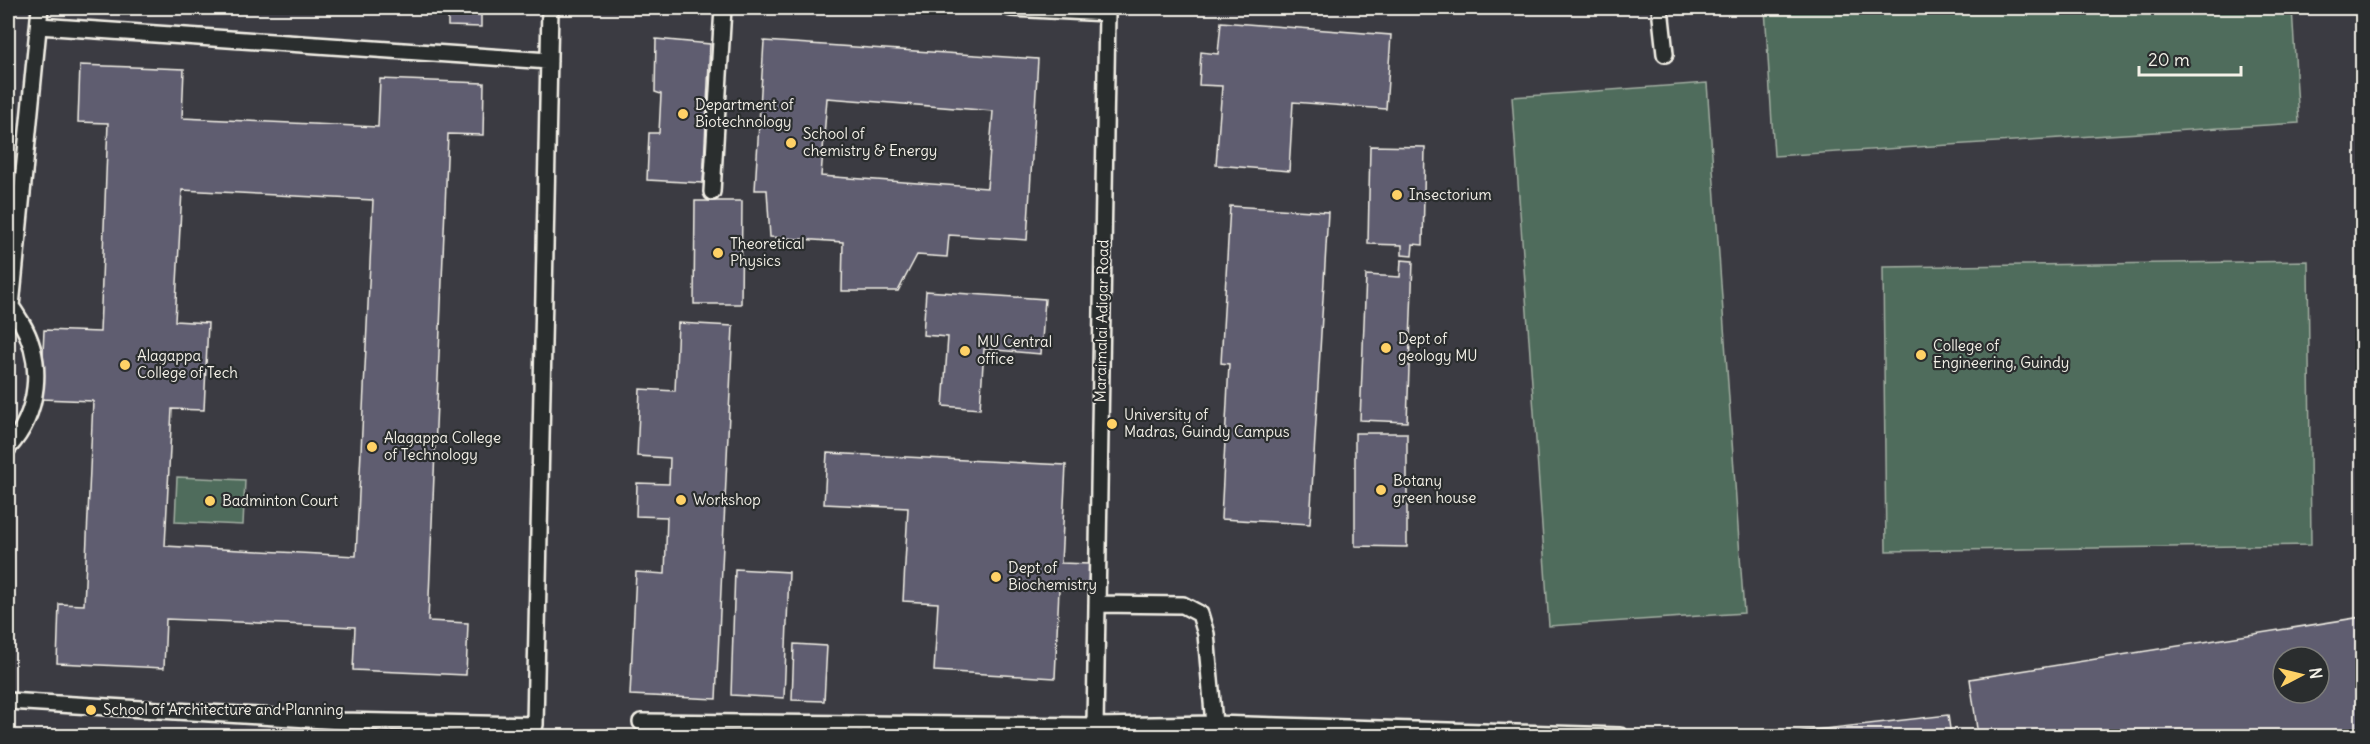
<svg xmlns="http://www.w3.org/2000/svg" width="2370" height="744" font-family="Delius,sans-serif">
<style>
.built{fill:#3a3b42;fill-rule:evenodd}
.pitch{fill:#506c5b;stroke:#a2aea2;stroke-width:1.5}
.building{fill:#5f5d6f;stroke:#f4f1e8;stroke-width:1.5;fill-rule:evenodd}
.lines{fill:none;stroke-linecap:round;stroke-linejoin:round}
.lane-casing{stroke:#f4f1e8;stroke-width:20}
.lane{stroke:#2a2d2e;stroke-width:15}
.poi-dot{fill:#ffd166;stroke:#2a2d2e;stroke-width:2}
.labels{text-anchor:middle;stroke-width:4.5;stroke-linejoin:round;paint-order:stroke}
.poi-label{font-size:15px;fill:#f4f1e8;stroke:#2a2d2e;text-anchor:start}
.street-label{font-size:15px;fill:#f4f1e8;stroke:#2a2d2e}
</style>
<rect width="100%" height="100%" fill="#2a2d2e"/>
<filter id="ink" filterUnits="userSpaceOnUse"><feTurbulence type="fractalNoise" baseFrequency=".0167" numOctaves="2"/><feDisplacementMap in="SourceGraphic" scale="12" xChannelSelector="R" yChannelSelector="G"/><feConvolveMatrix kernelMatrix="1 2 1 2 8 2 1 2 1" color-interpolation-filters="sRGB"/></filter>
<g filter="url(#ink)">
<!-- built -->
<path class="built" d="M 8,8 L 2362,8 L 2362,736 L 8,736 ZM 2283,657 L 2319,657 L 2319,693 L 2283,693 Z"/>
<!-- pitch -->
<path class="pitch" d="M 1765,8 L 2292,8 L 2299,123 L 1774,156 Z
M 1707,83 L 1744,613 L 1549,626 L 1512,97 Z
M 2308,261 L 2311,545 L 1886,551 L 1883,267 Z
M 177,477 L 245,480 L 243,525 L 175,522 Z"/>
<!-- building -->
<path class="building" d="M 375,8 L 420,8 L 420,10 L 375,10 Z
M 448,8 L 481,8 L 481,27 L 448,26 Z
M 1221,22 L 1391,35 L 1386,109 L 1293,102 L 1289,171 L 1216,165 L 1222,86 L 1199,85 L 1201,52 L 1218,54 Z
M 656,39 L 710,44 L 703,183 L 647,180 L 649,133 L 659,133 L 661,94 L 655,92 Z
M 764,41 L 1038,59 L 1027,240 L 949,235 L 947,257 L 917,255 L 898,291 L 842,291 L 843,242 L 770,237 L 767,190 L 755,190 ZM 827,98 L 993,111 L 987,188 L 821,176 Z
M 80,65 L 184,69 L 182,118 L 378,127 L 380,79 L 484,83 L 483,135 L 448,134 L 428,621 L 468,623 L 466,675 L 353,670 L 355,627 L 166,619 L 164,668 L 57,663 L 59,604 L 84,605 L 93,401 L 41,399 L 44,330 L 100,332 L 108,123 L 78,122 ZM 182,190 L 373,200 L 356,556 L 165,546 L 172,409 L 204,410 L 208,323 L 175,321 Z
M 1370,146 L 1425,147 L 1423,245 L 1413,244 L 1412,256 L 1402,255 L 1402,245 L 1368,244 Z
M 695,201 L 742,201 L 741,304 L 694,304 Z
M 1230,206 L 1328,212 L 1310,524 L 1221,519 L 1229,364 L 1221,363 Z
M 1401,260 L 1413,261 L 1407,422 L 1360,420 L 1366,275 L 1400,277 Z
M 926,291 L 1045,299 L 1041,354 L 984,349 L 980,409 L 943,406 L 948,337 L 923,335 Z
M 678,323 L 733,326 L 716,699 L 630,695 L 636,572 L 665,574 L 667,517 L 636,516 L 637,483 L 669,484 L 670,458 L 637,456 L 640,389 L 675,391 Z
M 1355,433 L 1407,433 L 1407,547 L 1355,546 Z
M 827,453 L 1066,465 L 1061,563 L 1089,564 L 1088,591 L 1059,589 L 1055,678 L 934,671 L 938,603 L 903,601 L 908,508 L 824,504 Z
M 735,569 L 789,572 L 784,698 L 731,695 Z
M 2362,617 L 2362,736 L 1978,736 L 1970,679 ZM 2283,657 L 2319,657 L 2319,693 L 2283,693 Z
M 794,644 L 827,646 L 824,701 L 792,700 Z
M 1948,715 L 1951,736 L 1762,736 Z"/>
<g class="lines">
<defs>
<path id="lane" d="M 1011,8 L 1107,13 L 1095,726
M 1660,8 L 1665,54
M 39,26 L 549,61
M 712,192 L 723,8
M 8,303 C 13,308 17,316 21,322 C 45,362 39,414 8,448
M 11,306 L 40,8
M 1097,604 L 1183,605 L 1200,614 L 1206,634 L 1214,724 L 1620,736
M 8,701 L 341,721 L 535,725 L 550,8
M 641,722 L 1095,726 L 1214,724 L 1214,736"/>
</defs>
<!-- lane casing -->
<use href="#lane" class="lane-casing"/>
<!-- lane -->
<use href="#lane" class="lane"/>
</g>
</g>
<!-- markers -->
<g class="poi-dot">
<circle cx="683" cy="114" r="6"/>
<circle cx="791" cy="143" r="6"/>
<circle cx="1397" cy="195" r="6"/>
<circle cx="718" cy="253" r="6"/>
<circle cx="1386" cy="348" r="6"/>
<circle cx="965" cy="351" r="6"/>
<circle cx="1921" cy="355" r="6"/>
<circle cx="125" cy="365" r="6"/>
<circle cx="1112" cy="424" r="6"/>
<circle cx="372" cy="447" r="6"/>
<circle cx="1381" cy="490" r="6"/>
<circle cx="681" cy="500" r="6"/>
<circle cx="210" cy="501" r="6"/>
<circle cx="996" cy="577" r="6"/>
<circle cx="91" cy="710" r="6"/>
</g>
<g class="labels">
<!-- poi labels -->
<g class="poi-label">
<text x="695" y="110">Department of<tspan x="695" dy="17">Biotechnology</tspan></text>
<text x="803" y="139">School of<tspan x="803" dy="17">chemistry &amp; Energy</tspan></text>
<text x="1409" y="200">Insectorium</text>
<text x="730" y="249">Theoretical<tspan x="730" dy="17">Physics</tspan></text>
<text x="1398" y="344">Dept of<tspan x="1398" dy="17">geology MU</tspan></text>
<text x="977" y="347">MU Central<tspan x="977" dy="17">office</tspan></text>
<text x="1933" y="351">College of<tspan x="1933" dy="17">Engineering, Guindy</tspan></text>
<text x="137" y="361">Alagappa<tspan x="137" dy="17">College of Tech</tspan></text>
<text x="1124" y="420">University of<tspan x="1124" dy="17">Madras, Guindy Campus</tspan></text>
<text x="384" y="443">Alagappa College<tspan x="384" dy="17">of Technology</tspan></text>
<text x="1393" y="486">Botany<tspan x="1393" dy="17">green house</tspan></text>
<text x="693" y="505">Workshop</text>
<text x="222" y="506">Badminton Court</text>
<text x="1008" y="573">Dept of<tspan x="1008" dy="17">Biochemistry</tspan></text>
<text x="103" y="715">School of Architecture and Planning</text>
</g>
<!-- street labels -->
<g class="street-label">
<text transform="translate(1102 321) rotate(-89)" y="5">Maraimalai Adigar Road</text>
</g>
</g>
<!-- margin -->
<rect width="2370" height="744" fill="none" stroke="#2a2d2e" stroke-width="30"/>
<rect x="15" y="15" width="2340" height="714" fill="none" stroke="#f4f1e8" stroke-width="2" filter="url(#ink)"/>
<!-- north arrow -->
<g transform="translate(2301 675) rotate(83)"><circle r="28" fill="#2a2d2e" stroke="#7b7b78" stroke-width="1.5"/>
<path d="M0-4.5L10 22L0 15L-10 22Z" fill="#ffd166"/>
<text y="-9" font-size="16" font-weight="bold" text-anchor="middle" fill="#f4f1e8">N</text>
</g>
<!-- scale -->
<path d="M2139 66v9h102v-9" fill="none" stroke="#f4f1e8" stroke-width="3"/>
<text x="2148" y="66" font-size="18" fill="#f4f1e8" stroke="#2a2d2e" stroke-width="4.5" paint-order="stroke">20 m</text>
</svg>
